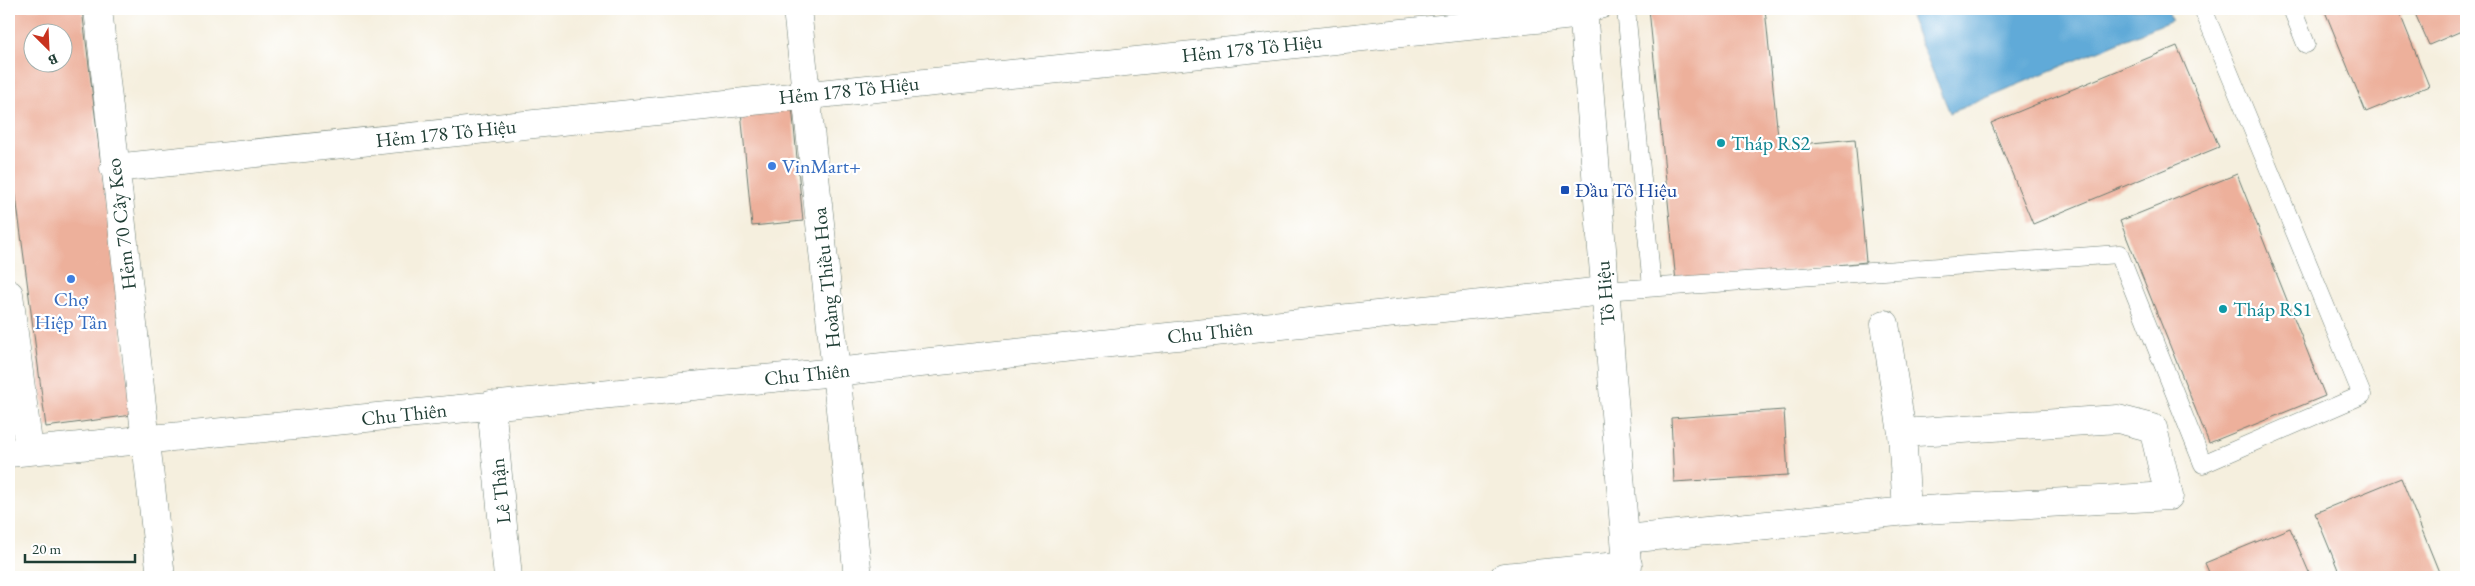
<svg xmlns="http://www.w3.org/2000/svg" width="2475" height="586" font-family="'EB Garamond',serif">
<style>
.water{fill:#60aad8;stroke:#407486}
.building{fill:#edb09b;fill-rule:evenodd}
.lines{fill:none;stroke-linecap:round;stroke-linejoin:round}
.service-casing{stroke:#6a7b70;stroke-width:19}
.minor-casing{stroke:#6a7b70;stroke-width:29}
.tertiary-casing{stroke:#6a7b70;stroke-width:29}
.service{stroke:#fff;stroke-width:18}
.minor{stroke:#fff;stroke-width:28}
.tertiary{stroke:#fff;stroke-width:28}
.culture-dot{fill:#0f9aa8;stroke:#fff;stroke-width:2}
.shop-dot{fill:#3f7fe0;stroke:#fff;stroke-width:2}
.transit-dot{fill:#1a4fb4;stroke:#fff;stroke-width:2}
.labels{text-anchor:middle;stroke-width:4.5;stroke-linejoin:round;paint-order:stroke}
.street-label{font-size:20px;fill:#1f3d34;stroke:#fff}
.culture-label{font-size:20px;fill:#0d838f;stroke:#fff;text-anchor:start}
.shop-label{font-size:20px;fill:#366cbe;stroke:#fff;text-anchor:start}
.transit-label{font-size:20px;fill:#164399;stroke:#fff;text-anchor:start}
</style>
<rect width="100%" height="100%" fill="#fff"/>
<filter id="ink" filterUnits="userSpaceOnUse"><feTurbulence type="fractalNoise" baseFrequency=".02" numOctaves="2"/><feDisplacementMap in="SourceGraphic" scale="10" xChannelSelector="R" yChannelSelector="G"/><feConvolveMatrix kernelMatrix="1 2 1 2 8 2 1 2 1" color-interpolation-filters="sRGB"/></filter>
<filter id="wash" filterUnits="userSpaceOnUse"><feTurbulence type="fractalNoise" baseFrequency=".0096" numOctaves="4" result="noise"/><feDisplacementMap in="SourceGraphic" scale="20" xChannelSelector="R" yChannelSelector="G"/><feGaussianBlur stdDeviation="1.12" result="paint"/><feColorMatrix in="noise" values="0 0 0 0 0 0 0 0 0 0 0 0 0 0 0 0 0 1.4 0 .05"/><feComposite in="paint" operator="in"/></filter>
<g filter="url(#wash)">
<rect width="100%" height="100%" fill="#f5efde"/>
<!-- water -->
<path class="water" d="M 1929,9 L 2167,9 L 2172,20 L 1950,113 L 1910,17 Z"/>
<g id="blocks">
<!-- building -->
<path class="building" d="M 9,9 L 82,9 L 132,415 L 46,427 L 9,143 ZM 32,32 L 62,32 L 62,62 L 32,62 Z
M 1649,9 L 1765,9 L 1779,146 L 1855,139 L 1866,262 L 1676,282 Z
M 2324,9 L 2398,9 L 2429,86 L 2366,112 Z
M 2413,9 L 2466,9 L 2466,29 L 2429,45 Z
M 2177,46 L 2219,147 L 2033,224 L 1991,123 Z
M 792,106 L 803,221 L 752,226 L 741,111 Z
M 2237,174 L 2325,396 L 2209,443 L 2120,221 Z
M 1784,410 L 1788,475 L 1674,482 L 1671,418 Z
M 2401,478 L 2441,577 L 2341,577 L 2315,513 Z
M 2290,528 L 2311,577 L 2211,577 L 2205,563 Z"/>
</g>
</g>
<g filter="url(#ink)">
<use href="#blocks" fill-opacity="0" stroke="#6a7b70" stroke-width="1"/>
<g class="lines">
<defs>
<path id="service" d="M 1626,9 L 1652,287
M 2292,9 L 2306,44
M 1583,14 L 1603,9
M 1604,291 L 2119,254 L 2203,464 L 2362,395 L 2203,9"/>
<path id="minor" d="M 98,9 L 161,577
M 797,9 L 858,577
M 114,168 L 1583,14
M 9,294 L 29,451
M 1885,324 L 1902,433
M 491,405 L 508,577
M 9,453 L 835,372 L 1604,291
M 1626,539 L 1907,511 L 2169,496 L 2153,428 L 2118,419 L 1902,433 L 1907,511
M 1504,577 L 1628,565"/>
<path id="tertiary" d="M 1583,9 L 1628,577"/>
</defs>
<!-- service casing -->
<use href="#service" class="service-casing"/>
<!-- minor casing -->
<use href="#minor" class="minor-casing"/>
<!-- tertiary casing -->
<use href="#tertiary" class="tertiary-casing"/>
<!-- service -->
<use href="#service" class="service"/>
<!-- minor -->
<use href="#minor" class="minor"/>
<!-- tertiary -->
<use href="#tertiary" class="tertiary"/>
</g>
</g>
<!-- markers -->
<g class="culture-dot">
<circle cx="1721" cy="143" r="5"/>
<circle cx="2223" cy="309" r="5"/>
</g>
<g class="shop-dot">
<circle cx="772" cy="166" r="5"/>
<circle cx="71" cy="279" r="5"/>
</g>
<rect class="transit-dot" x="1560" y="185" width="10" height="10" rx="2.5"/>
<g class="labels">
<!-- street labels -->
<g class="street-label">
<text transform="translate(1252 48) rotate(-6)" y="7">Hẻm 178 Tô Hiệu</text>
<text transform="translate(849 90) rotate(-6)" y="7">Hẻm 178 Tô Hiệu</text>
<text transform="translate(446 133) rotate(-6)" y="7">Hẻm 178 Tô Hiệu</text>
<text transform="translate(121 224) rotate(-97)" y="7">Hẻm 70 Cây Keo</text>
<text transform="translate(826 278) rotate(-96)" y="7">Hoàng Thiều Hoa</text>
<text transform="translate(1605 293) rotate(-95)" y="7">Tô Hiệu</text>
<text transform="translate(1210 332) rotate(-6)" y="7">Chu Thiên</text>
<text transform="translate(807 374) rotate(-6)" y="7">Chu Thiên</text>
<text transform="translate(404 414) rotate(-6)" y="7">Chu Thiên</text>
<text transform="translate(500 491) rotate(-96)" y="7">Lê Thận</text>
</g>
<!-- culture labels -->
<g class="culture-label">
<text x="1731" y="150">Tháp RS2</text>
<text x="2233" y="316">Tháp RS1</text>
</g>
<!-- shop labels -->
<g class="shop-label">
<text x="782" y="173">VinMart+</text>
<text x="71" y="306" text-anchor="middle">Chợ<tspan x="71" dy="23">Hiệp Tân</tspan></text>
</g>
<!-- transit labels -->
<g class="transit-label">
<text x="1575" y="197">Đầu Tô Hiệu</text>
</g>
</g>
<!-- margin -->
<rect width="2475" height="586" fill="none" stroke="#fff" stroke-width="30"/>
<!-- north arrow -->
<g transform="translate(48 48) rotate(156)"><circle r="24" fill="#ffffff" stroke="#a5b1ae"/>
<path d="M0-4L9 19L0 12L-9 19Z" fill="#c8321e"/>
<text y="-8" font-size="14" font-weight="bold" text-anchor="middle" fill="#1f3d34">B</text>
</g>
<!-- scale -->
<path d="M25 554v8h110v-8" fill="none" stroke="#1f3d34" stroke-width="2.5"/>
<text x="32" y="554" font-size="15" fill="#1f3d34" stroke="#ffffff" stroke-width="4" paint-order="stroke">20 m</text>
</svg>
